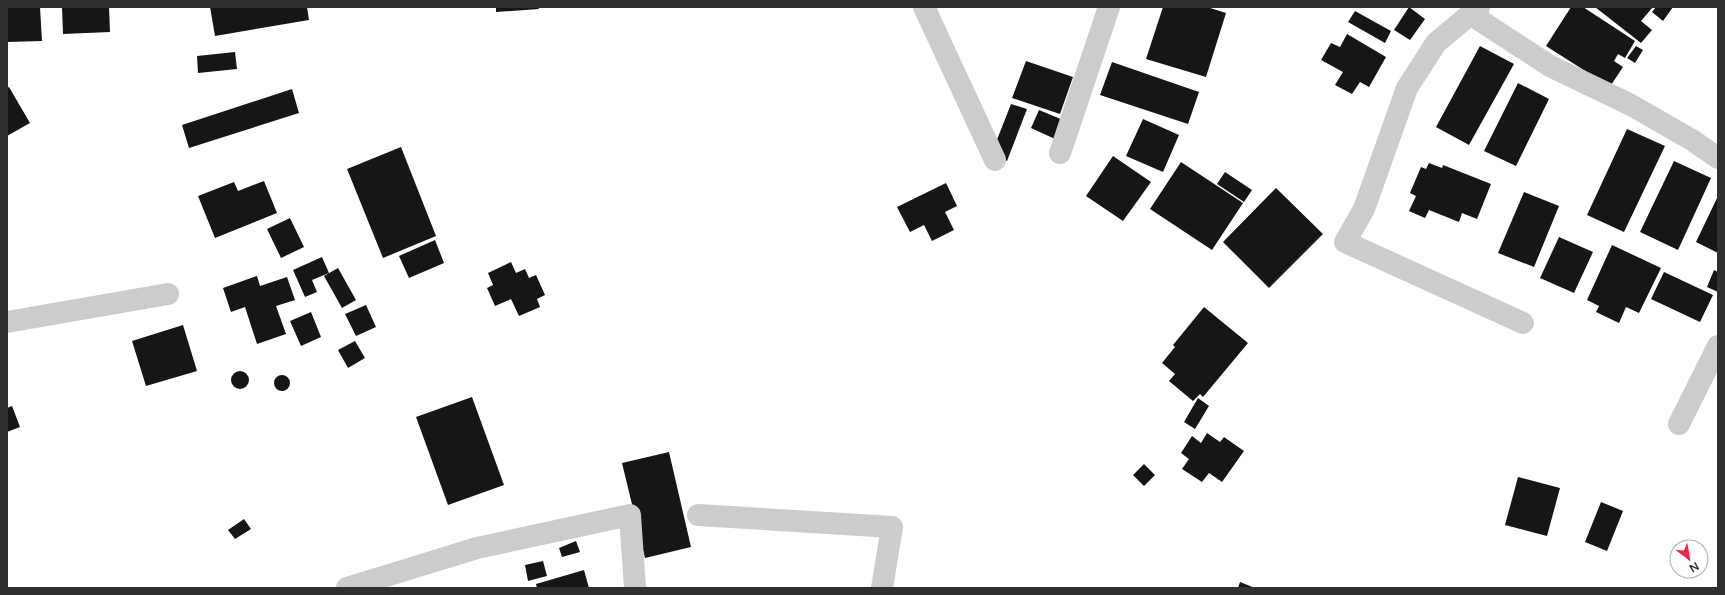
<svg xmlns="http://www.w3.org/2000/svg" width="1725" height="595" font-family="'Varela Round',sans-serif">
<style>
.building{fill:#161616}
.lines{fill:none;stroke-linecap:round;stroke-linejoin:round}
.minor{stroke:#ccc;stroke-width:22}
</style>
<rect width="100%" height="100%" fill="#fff"/>
<!-- building -->
<path class="building" d="M 7,7 L 40,7 L 42,41 L 7,42 Z
M 62,7 L 109,7 L 110,32 L 63,34 Z
M 210,7 L 307,7 L 309,20 L 215,36 Z
M 496,7 L 538,7 L 539,9 L 496,12 Z
M 1163,7 L 1207,7 L 1226,13 L 1206,77 L 1146,59 Z
M 1409,7 L 1425,19 L 1410,40 L 1394,30 Z
M 1571,7 L 1583,7 L 1635,41 L 1625,58 L 1618,54 L 1614,61 L 1623,67 L 1611,85 L 1601,81 L 1546,46 Z
M 1595,7 L 1653,7 L 1641,21 L 1652,30 L 1641,43 Z
M 1656,7 L 1673,7 L 1663,21 L 1652,12 Z
M 1355,11 L 1391,31 L 1385,43 L 1348,22 Z
M 1347,34 L 1386,57 L 1369,87 L 1360,82 L 1352,94 L 1335,85 L 1343,72 L 1321,60 L 1331,43 L 1340,47 Z
M 1480,46 L 1514,64 L 1469,145 L 1436,127 Z
M 1636,46 L 1643,50 L 1635,63 L 1627,58 Z
M 235,52 L 237,69 L 198,73 L 197,56 Z
M 1026,61 L 1073,77 L 1060,114 L 1012,98 Z
M 1112,62 L 1199,92 L 1188,124 L 1100,95 Z
M 1518,83 L 1549,99 L 1516,166 L 1484,151 Z
M 9,87 L 30,123 L 7,136 L 7,88 Z
M 292,89 L 299,113 L 189,148 L 182,125 Z
M 1011,104 L 1027,109 L 1007,161 L 991,155 Z
M 1039,110 L 1063,120 L 1055,139 L 1031,128 Z
M 1143,119 L 1179,135 L 1163,172 L 1126,156 Z
M 1627,129 L 1665,146 L 1624,232 L 1587,215 Z
M 401,147 L 436,236 L 383,258 L 347,169 Z
M 1113,156 L 1151,182 L 1123,221 L 1086,196 Z
M 1674,161 L 1711,178 L 1678,250 L 1640,232 Z
M 1181,162 L 1243,203 L 1212,250 L 1150,209 Z
M 1429,163 L 1442,168 L 1443,165 L 1491,184 L 1477,219 L 1462,213 L 1459,222 L 1429,210 L 1425,218 L 1409,211 L 1416,196 L 1410,193 L 1421,167 L 1426,169 Z
M 1225,172 L 1252,190 L 1244,202 L 1217,184 Z
M 264,181 L 277,213 L 215,238 L 198,196 L 234,182 L 238,191 Z
M 946,183 L 957,206 L 945,212 L 954,230 L 932,241 L 924,225 L 910,232 L 897,207 Z
M 1276,188 L 1323,234 L 1269,288 L 1223,242 Z
M 1524,192 L 1559,206 L 1534,267 L 1498,253 Z
M 1718,196 L 1718,253 L 1696,242 Z
M 290,218 L 304,247 L 281,258 L 267,229 Z
M 1559,237 L 1593,252 L 1574,293 L 1540,278 Z
M 435,240 L 444,263 L 409,278 L 399,256 Z
M 1612,245 L 1661,268 L 1639,313 L 1626,307 L 1619,323 L 1596,312 L 1599,306 L 1587,300 Z
M 322,257 L 329,273 L 312,280 L 317,292 L 305,297 L 293,270 Z
M 511,262 L 516,273 L 525,269 L 529,278 L 536,275 L 545,295 L 537,299 L 540,307 L 519,316 L 511,299 L 495,306 L 487,288 L 493,285 L 488,273 Z
M 338,268 L 356,300 L 342,308 L 324,276 Z
M 1714,270 L 1718,272 L 1718,292 L 1707,287 Z
M 1664,272 L 1713,295 L 1700,322 L 1651,299 Z
M 257,276 L 260,286 L 287,277 L 295,300 L 276,306 L 286,334 L 257,344 L 245,307 L 231,312 L 223,288 Z
M 366,305 L 376,327 L 356,336 L 345,314 Z
M 1204,307 L 1248,343 L 1203,397 L 1200,394 L 1193,401 L 1169,381 L 1175,374 L 1162,363 L 1175,347 L 1173,345 Z
M 311,312 L 321,337 L 301,346 L 290,321 Z
M 183,325 L 197,371 L 146,386 L 132,341 Z
M 355,341 L 365,358 L 348,368 L 338,350 Z
M231 380a9 9 0 1 1 18 0a9 9 0 1 1-18 0Z
M274 383a8 8 0 1 1 16 0a8 8 0 1 1-16 0Z
M 472,397 L 504,485 L 448,505 L 416,417 Z
M 1198,398 L 1209,406 L 1195,429 L 1184,422 Z
M 12,406 L 20,427 L 7,432 L 7,408 Z
M 1207,433 L 1220,442 L 1224,437 L 1244,451 L 1222,482 L 1209,473 L 1202,482 L 1182,469 L 1189,459 L 1181,453 L 1192,436 L 1201,443 Z
M 669,452 L 691,547 L 645,558 L 622,463 Z
M 1144,464 L 1155,475 L 1144,486 L 1133,475 Z
M 1518,477 L 1560,488 L 1547,536 L 1505,525 Z
M 1601,502 L 1623,511 L 1607,551 L 1585,542 Z
M 244,519 L 251,529 L 235,539 L 228,530 Z
M 576,541 L 580,552 L 562,557 L 559,548 Z
M 543,561 L 547,576 L 528,581 L 525,565 Z
M 584,570 L 589,588 L 537,588 L 536,584 Z
M 1240,582 L 1255,588 L 1238,588 Z"/>
<g class="lines">
<!-- minor -->
<path class="minor" d="M 924,7 L 995,160
M 1479,7 L 1436,43 L 1407,88 L 1364,209 L 1345,242 L 1523,323
M 1470,14 L 1550,66 L 1631,105 L 1692,140 L 1718,158
M 1060,153 L 1109,7
M 7,322 L 168,294
M 1679,424 L 1718,346
M 698,515 L 892,527 L 882,588
M 347,588 L 477,548 L 630,515 L 635,588"/>
</g>
<!-- border -->
<rect width="1725" height="595" fill="none" stroke="#2f2f2f" stroke-width="16"/>
<!-- north arrow -->
<g transform="translate(1689 559) rotate(149)"><circle r="19" fill="#ffffff" stroke="#acacac"/>
<path d="M0-3L7 15L0 10L-7 15Z" fill="#f4244e"/>
<text y="-6" font-size="11" font-weight="bold" text-anchor="middle" fill="#2f2f2f">N</text>
</g>
</svg>
